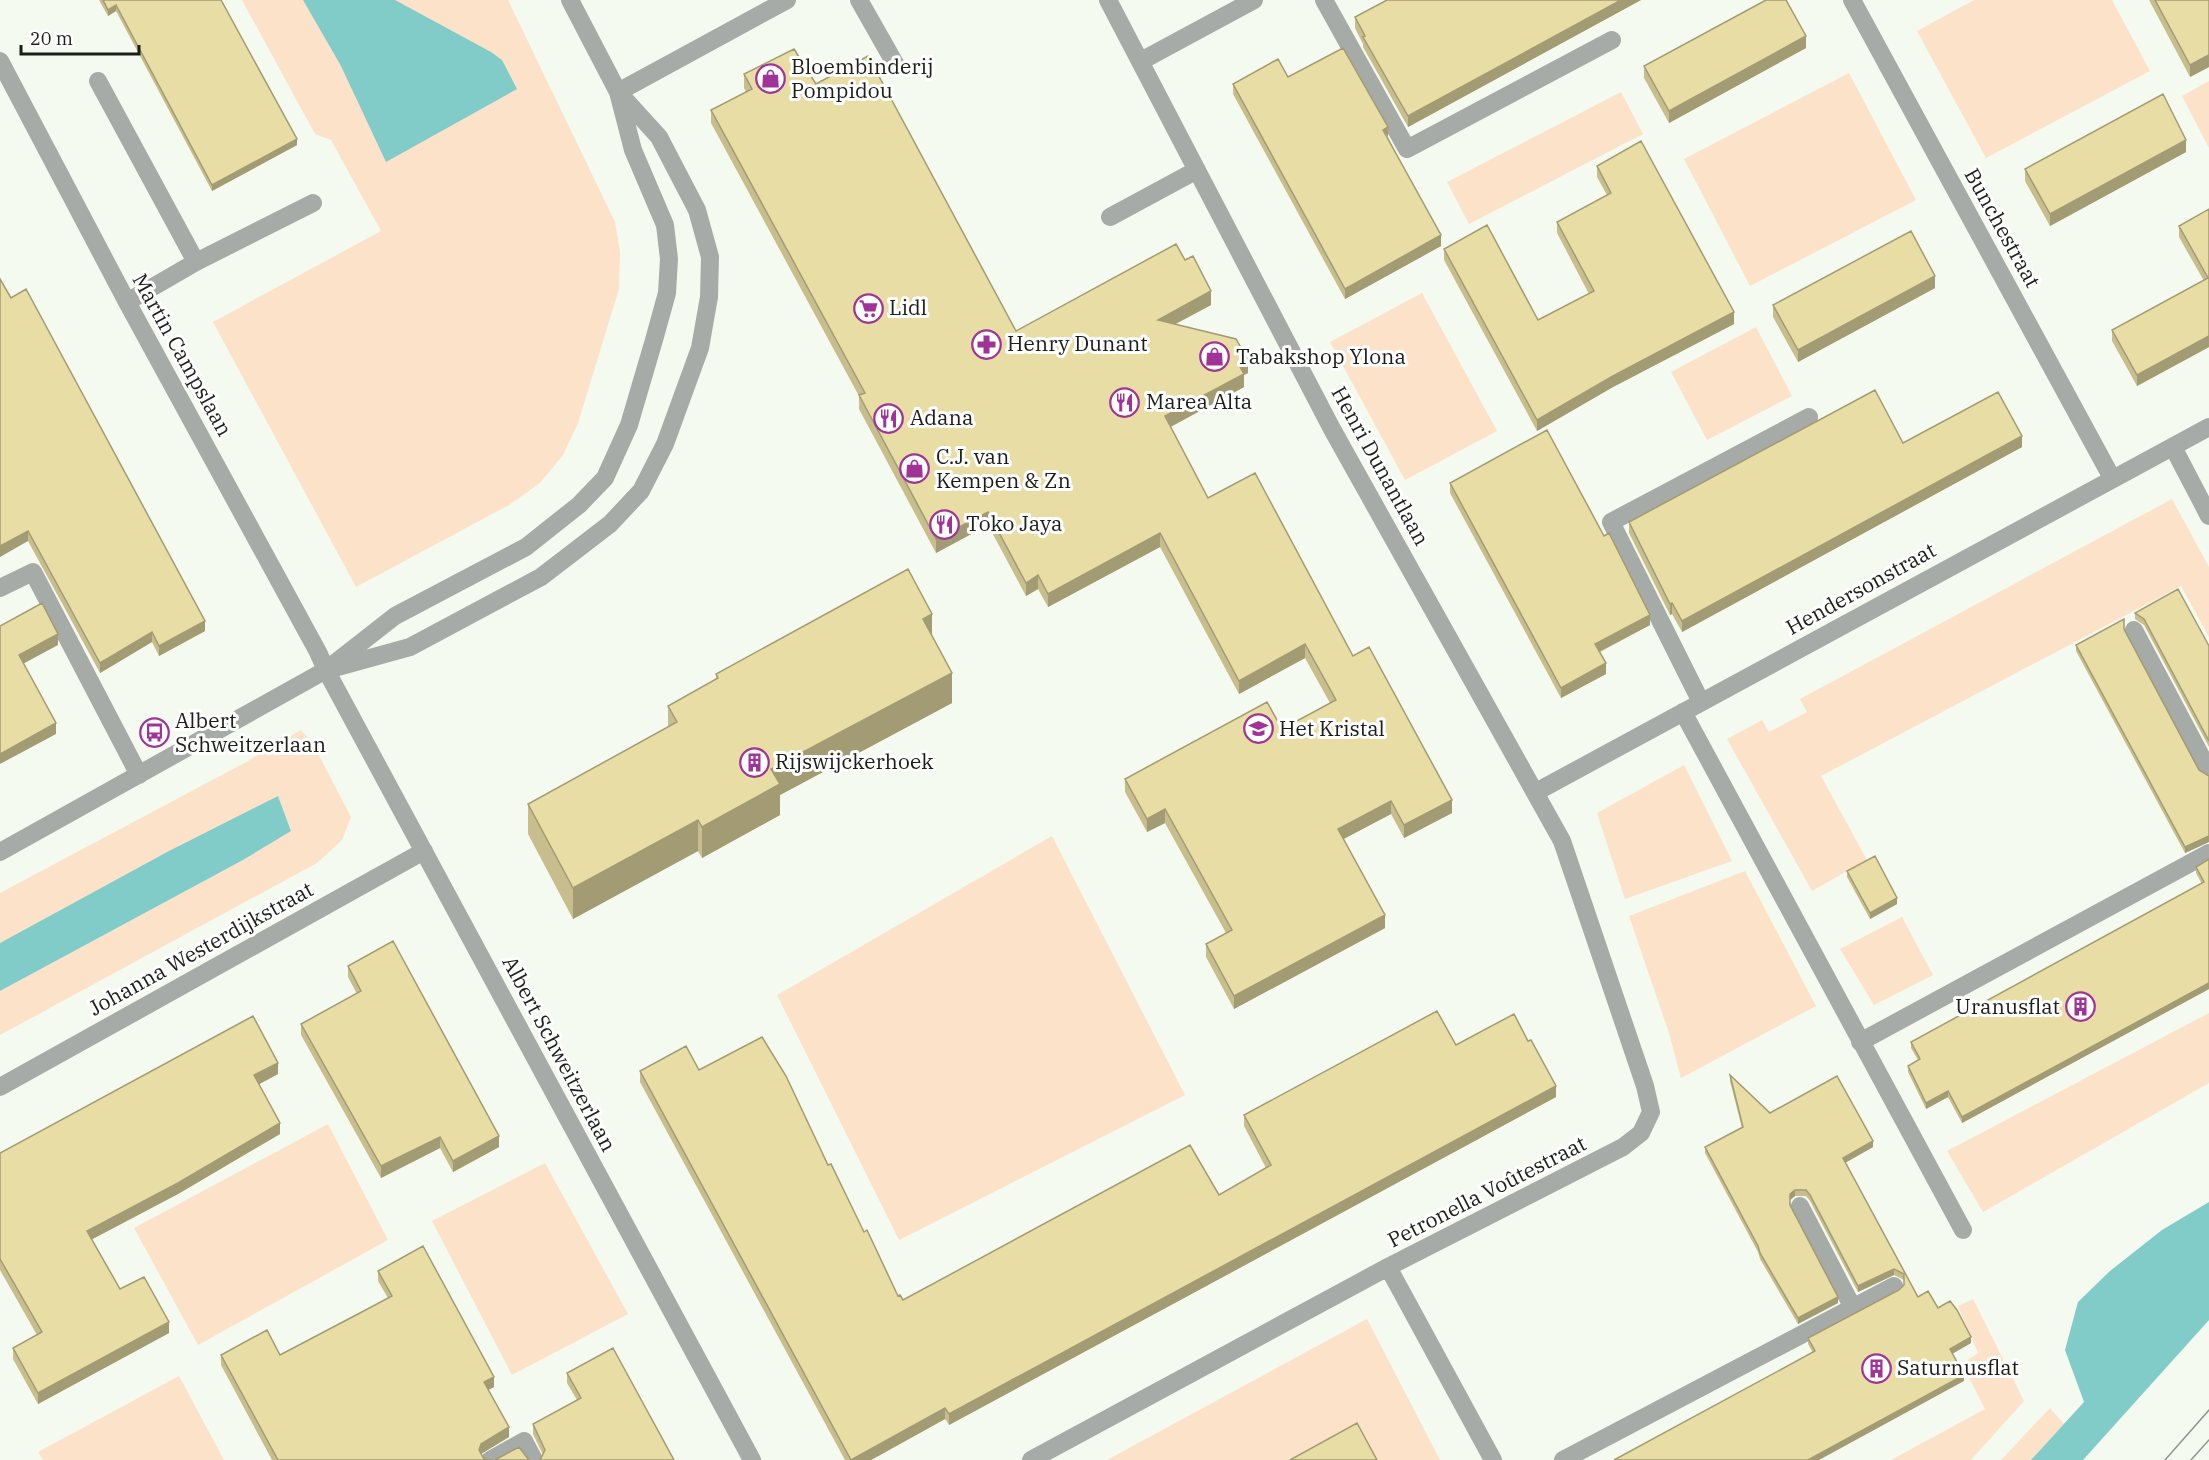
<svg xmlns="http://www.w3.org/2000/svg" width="2209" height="1460" font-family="'IBM Plex Serif',serif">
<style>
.green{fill:#fce2c8}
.water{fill:#81cbc9}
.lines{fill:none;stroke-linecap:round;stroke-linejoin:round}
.minor{stroke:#a6aba8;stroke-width:18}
.tram{stroke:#91958d;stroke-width:1.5}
.wall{fill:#c8be8d}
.shaded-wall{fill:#a29b73}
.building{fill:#e8dda4;stroke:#a29b73;stroke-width:1.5}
.labels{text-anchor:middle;stroke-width:6;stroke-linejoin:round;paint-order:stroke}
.poi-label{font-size:21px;fill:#1c1e1a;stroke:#fff;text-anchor:start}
.street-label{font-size:21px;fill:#1c1e1a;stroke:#fff}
</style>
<rect width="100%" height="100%" fill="#f4faef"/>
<!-- green -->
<path class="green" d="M 242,0 L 508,0 L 615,222 L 620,252 L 619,289 L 578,423 L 563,455 L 540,483 L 509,505 L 356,587 L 213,322 L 381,231 L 331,140 L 315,134 Z
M 1974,0 L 2112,0 L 2150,71 L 1986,158 L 1917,31 Z
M 1849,73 L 1916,200 L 1750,286 L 1684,159 Z
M 2209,81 L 2209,148 L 2182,96 Z
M 1621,92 L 1643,134 L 1469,224 L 1447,182 Z
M 1422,293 L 1497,431 L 1405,480 L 1330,342 Z
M 1756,327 L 1792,396 L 1707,440 L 1671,372 Z
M 2172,499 L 2209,567 L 2209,637 L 2181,586 L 1821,776 L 1867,860 L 1812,891 L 1727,739 L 1762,720 L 1769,732 L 1807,712 L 1800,699 Z
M 301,730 L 313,744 L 351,817 L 342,840 L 317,863 L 0,1035 L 0,991 L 243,860 L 291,830 L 278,796 L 167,852 L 0,943 L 0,893 L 248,761 Z
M 1684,765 L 1732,861 L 1625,899 L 1597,813 Z
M 1052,836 L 1185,1095 L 899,1240 L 777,995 Z
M 1745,871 L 1816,1006 L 1681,1078 L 1669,1033 L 1629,916 Z
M 1902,917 L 1933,975 L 1874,1005 L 1840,949 Z
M 2209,1013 L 2209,1083 L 1983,1212 L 1947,1151 Z
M 328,1124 L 388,1240 L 198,1345 L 134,1228 Z
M 545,1163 L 628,1314 L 512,1375 L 432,1221 Z
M 1973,1299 L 2024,1401 L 1971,1460 L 1891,1460 L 1985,1409 L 1962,1364 L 1978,1353 L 1958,1306 Z
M 1367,1319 L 1440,1460 L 1377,1460 L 1356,1423 L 1288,1460 L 1107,1460 Z
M 179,1376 L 224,1460 L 43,1460 L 38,1452 Z
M 2050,1408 L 2064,1424 L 2031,1460 L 2001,1460 Z"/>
<!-- water -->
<path class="water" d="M 303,0 L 395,0 L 491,52 L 502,60 L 517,89 L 386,162 L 341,66 Z
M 278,796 L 291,831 L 243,860 L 0,991 L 0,943 L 167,852 Z
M 2209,1202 L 2209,1320 L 2083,1460 L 2031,1460 L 2084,1402 L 2065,1350 L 2078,1302 L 2110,1271 L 2162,1230 Z"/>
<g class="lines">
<!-- minor -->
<path class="minor" d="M 859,0 L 897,67
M 1324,0 L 1407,149 L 1612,40
M 1852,0 L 2112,478
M 0,61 L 127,302 L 318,652 L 326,670 L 752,1460
M 1141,61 L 1254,0
M 98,81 L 196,262
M 618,92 L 787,0
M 1110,217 L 1197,170
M 127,302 L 196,262 L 313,203
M 2173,447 L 2209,516
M 0,588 L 33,572 L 139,775
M 2134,630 L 2209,771
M 334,668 L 410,647 L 541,577 L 610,524 L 641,491 L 665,444 L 700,348 L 709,297 L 710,257 L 697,210 L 659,137 L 619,93
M 1701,702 L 1611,522 L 1809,417
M 1683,712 L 1963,1230
M 1536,792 L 2209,427
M 0,852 L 326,670 L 395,616 L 526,547 L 579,505 L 605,478 L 629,425 L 654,340 L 667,293 L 669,259 L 665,225 L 633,150 L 618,92 L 570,0
M 1860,1042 L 2209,853
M 0,1087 L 424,851
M 1800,1206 L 1853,1308
M 1388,1267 L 1493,1460
M 490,1460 L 524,1441 L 534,1460
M 1031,1460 L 1388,1267 L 1623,1147 L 1641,1133 L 1651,1112 L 1645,1086 L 1562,841 L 1332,429 L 1108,0
M 1563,1460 L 1894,1286"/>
<!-- tram -->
<path class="tram" d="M 2165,1460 L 2209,1410
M 2191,1460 L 2209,1440"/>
</g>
<!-- wall -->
<path class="wall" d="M 99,0 L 221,0 L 297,145 L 212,191 L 116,11 L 108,16 Z
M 1641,0 L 1408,127 L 1363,47 L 1363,44 L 1355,28 L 1355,17 Z
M 2149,0 L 2209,0 L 2209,67 L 2190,77 Z
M 1806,48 L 1669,123 L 1644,78 L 1644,66 Z
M 744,74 L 816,84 L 1016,331 L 1211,305 L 1176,324 L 1248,373 L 1244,375 L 1244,387 L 1170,427 L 1208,498 L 1353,656 L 1452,813 L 1404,838 L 1391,814 L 1343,839 L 1385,928 L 1234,1009 L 1206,957 L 1206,944 L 1226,933 L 1165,823 L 1147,832 L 1125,792 L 1125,779 L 1282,729 L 1330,703 L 1305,658 L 1239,694 L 1160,547 L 1048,607 L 1038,589 L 1026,596 L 988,525 L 936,553 L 859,409 L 859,396 L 711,123 L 711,110 L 746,92 L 744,88 Z
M 1288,77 L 1388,137 L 1441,246 L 1345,299 L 1233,94 L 1233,84 Z
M 2186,152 L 2050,226 L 2025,181 L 2025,169 Z
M 1597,166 L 1734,324 L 1613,387 L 1537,431 L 1444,260 L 1444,249 L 1538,320 L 1589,294 L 1557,233 L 1557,222 L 1607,195 L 1597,177 Z
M 2209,209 L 2209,347 L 2137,386 L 2112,341 L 2112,330 L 2204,281 L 2179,237 L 2179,226 Z
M 0,279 L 205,631 L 159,656 L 152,642 L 100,673 L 28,541 Z
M 1935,288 L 1798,362 L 1773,317 L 1773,305 Z
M 1903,443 L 2022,447 L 1682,632 L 1672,614 L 1670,615 L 1629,533 L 1629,522 Z
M 1450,483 L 1604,536 L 1650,625 L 1600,652 L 1606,674 L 1561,698 L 1450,493 Z
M 2135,613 L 2209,646 L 2209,747 L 2144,625 L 2135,619 Z
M 2124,629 L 2199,770 L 2209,776 L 2209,842 L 2185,853 L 2076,651 L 2076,645 Z
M 716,674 L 952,703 L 780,795 L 780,815 L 702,858 L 698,851 L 573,919 L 528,834 L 528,804 L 668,727 L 668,706 L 716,679 Z
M 2209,859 L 2209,989 L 1962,1123 L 1948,1097 L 1926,1109 L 1908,1072 L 1908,1066 L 1918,1060 L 1911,1048 L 1911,1042 L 2202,884 L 2196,873 L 2196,867 Z
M 1847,871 L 1897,904 L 1870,919 L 1847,877 Z
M 348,966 L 499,1147 L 453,1172 L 440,1148 L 381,1178 L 301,1035 L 301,1024 L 357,994 L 348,977 Z
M 1456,1045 L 1556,1097 L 949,1425 L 945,1419 L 871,1460 L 845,1460 L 640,1082 L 640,1071 L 699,1070 L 828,1165 L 898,1296 L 903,1300 L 1219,1195 L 1266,1168 L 1244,1126 L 1244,1115 Z
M 278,1074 L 259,1084 L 280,1134 L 178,1194 L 92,1239 L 120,1289 L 169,1333 L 38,1404 L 13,1359 L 13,1348 L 37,1335 L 0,1270 L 0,1153 Z
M 1730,1075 L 1770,1113 L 1873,1147 L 1845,1163 L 1918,1297 L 1938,1308 L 1971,1343 L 1952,1354 L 1964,1381 L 1813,1353 L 1808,1344 L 1808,1338 L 1899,1290 L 1904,1285 L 1904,1280 L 1894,1275 L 1858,1292 L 1810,1201 L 1806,1196 L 1795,1196 L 1790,1200 L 1790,1205 L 1838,1303 L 1798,1324 L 1760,1259 L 1758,1252 L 1705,1153 L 1705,1147 L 1742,1128 L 1730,1081 Z
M 378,1271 L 494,1387 L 488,1390 L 509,1437 L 481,1454 L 484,1459 L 493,1460 L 272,1460 L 221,1365 L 221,1355 L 280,1355 L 388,1298 L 378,1281 Z
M 567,1373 L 674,1460 L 540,1460 L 543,1455 L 533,1434 L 533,1424 L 577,1400 L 567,1383 Z"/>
<!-- shaded-wall -->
<path class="shaded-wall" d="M 1621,0 L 1641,0 L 1408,127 L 1408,116 Z
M 116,5 L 116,11 L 108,16 L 108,10 Z
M 1806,36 L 1806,48 L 1669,123 L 1669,111 Z
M 2209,55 L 2209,67 L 2190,77 L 2190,65 Z
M 1388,127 L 1388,137 L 1383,130 Z
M 297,139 L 297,145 L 212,191 L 212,185 Z
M 2186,140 L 2186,152 L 2050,226 L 2050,214 Z
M 1441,235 L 1441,246 L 1345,299 L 1345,289 Z
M 1935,276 L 1935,288 L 1798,362 L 1798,350 Z
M 1211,291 L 1211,305 L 1158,333 L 1158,320 Z
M 1734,312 L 1734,324 L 1613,387 L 1537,431 L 1537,420 L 1613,376 Z
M 2209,336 L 2209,347 L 2137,386 L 2137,375 Z
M 1248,360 L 1248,373 L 1244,375 L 1244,387 L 1165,430 L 1165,416 Z
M 2022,436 L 2022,447 L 1682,632 L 1682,621 Z
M 988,512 L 988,525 L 936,553 L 936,539 Z
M 28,531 L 28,541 L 0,557 L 0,546 Z
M 1160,533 L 1160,547 L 1048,607 L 1048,594 Z
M 1038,575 L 1038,589 L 1026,596 L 1026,583 Z
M 1672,603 L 1672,614 L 1670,615 L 1670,604 Z
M 932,614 L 932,645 L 923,619 Z
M 1650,615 L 1650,625 L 1595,654 L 1595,644 Z
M 205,621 L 205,631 L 159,656 L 159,646 Z
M 152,632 L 152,642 L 100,673 L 100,663 Z
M 58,634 L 58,645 L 19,666 L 19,655 Z
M 1305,644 L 1305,658 L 1239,694 L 1239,681 Z
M 1606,663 L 1606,674 L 1561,698 L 1561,688 Z
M 952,673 L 952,703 L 780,795 L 780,815 L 702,858 L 702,827 L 771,769 Z
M 56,723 L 56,734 L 0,764 L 0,754 Z
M 1452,800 L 1452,813 L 1404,838 L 1404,825 Z
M 1391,801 L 1391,814 L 1338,842 L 1338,829 Z
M 1165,809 L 1165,823 L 1147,832 L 1147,819 Z
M 698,820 L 698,851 L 573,919 L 573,888 Z
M 2209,836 L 2209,842 L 2185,853 L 2185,847 Z
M 1897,898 L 1897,904 L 1870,919 L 1870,913 Z
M 1385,915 L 1385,928 L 1234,1009 L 1234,996 Z
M 2209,983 L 2209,989 L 1962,1123 L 1962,1117 Z
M 278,1063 L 278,1074 L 254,1087 L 254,1075 Z
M 1556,1086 L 1556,1097 L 949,1425 L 949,1414 Z
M 1948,1091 L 1948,1097 L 1926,1109 L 1926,1103 Z
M 280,1123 L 280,1134 L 178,1194 L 87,1242 L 87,1231 Z
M 499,1136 L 499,1147 L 453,1172 L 453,1161 Z
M 440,1137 L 440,1148 L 381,1178 L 381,1166 Z
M 1873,1141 L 1873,1147 L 1843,1164 L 1843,1158 Z
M 1795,1190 L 1795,1196 L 1790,1200 L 1790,1194 Z
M 1894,1269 L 1894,1275 L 1858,1292 L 1858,1286 Z
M 1838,1297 L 1838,1303 L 1798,1324 L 1798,1318 Z
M 169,1322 L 169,1333 L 38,1404 L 38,1393 Z
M 1971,1337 L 1971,1343 L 1950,1355 L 1950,1349 Z
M 1964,1375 L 1964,1381 L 1819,1460 L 1808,1460 Z
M 494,1377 L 494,1387 L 484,1392 L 484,1382 Z
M 945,1408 L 945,1419 L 871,1460 L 851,1460 Z
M 509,1427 L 509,1437 L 481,1454 L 479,1450 L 481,1444 Z"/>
<!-- building -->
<path class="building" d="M 103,0 L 221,0 L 297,139 L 212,185 L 116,5 L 108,10 Z
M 1387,0 L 1621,0 L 1408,116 L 1363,37 L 1365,36 L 1355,17 Z
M 1766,0 L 1786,0 L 1806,36 L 1669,111 L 1644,66 Z
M 2155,0 L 2209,0 L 2209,55 L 2190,65 Z
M 1343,48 L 1388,127 L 1383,130 L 1441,235 L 1345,289 L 1233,84 L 1278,59 L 1288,77 Z
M 794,49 L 816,84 L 868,56 L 1016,331 L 1176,244 L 1185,260 L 1193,256 L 1211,291 L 1158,320 L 1236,339 L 1248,360 L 1239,365 L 1244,374 L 1165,416 L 1208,498 L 1255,473 L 1353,656 L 1369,647 L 1452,800 L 1404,825 L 1391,801 L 1338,829 L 1385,915 L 1234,996 L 1206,944 L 1232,930 L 1165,809 L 1147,819 L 1125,779 L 1267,702 L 1282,729 L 1336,700 L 1305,644 L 1239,681 L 1160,533 L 1048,594 L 1038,575 L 1026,583 L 988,512 L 936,539 L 859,395 L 865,393 L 711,110 L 752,89 L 744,74 Z
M 2163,94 L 2186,140 L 2050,214 L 2025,169 Z
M 1641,141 L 1734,312 L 1613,376 L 1537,420 L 1444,249 L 1487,225 L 1538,320 L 1594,291 L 1557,222 L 1611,193 L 1597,166 Z
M 2209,209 L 2209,336 L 2137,375 L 2112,330 L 2208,278 L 2179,226 Z
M 1911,231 L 1935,276 L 1798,350 L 1773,305 Z
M 0,279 L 11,298 L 26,289 L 205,621 L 159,646 L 152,632 L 100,663 L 28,531 L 0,546 Z
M 1875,390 L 1903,443 L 1998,392 L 2022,436 L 1682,621 L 1672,603 L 1670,604 L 1629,522 Z
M 1547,430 L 1604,536 L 1609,533 L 1650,615 L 1595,644 L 1606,663 L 1561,688 L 1450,483 Z
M 908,569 L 932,614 L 923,619 L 952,673 L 771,769 L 780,784 L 702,827 L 698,820 L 573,888 L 528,804 L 677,722 L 668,706 L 718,678 L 716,674 Z
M 2178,589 L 2209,646 L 2209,741 L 2144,619 L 2135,613 Z
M 42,603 L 58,634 L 19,655 L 56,723 L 0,754 L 0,626 Z
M 2124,619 L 2124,629 L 2199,770 L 2209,776 L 2209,836 L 2185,847 L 2076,645 Z
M 1875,856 L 1897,898 L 1870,913 L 1847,871 Z
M 2209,859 L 2209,983 L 1962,1117 L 1948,1091 L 1926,1103 L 1908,1066 L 1920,1059 L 1911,1042 L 2204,882 L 2196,867 Z
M 393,941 L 499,1136 L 453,1161 L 440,1137 L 381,1166 L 301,1024 L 361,991 L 348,966 Z
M 1437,1011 L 1456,1045 L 1514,1014 L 1528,1041 L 1531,1040 L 1556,1086 L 949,1414 L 945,1408 L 851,1460 L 640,1071 L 686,1046 L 699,1070 L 762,1037 L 786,1076 L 828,1165 L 831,1164 L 864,1232 L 867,1230 L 898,1296 L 900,1295 L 903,1300 L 1190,1145 L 1219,1195 L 1271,1165 L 1244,1115 Z
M 253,1016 L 278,1063 L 254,1075 L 280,1123 L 178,1183 L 87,1231 L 120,1289 L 144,1277 L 169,1322 L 38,1393 L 13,1348 L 42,1332 L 0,1259 L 0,1153 Z
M 1730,1075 L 1770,1113 L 1837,1076 L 1873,1141 L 1843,1158 L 1918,1297 L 1928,1291 L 1938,1308 L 1950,1301 L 1957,1310 L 1971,1337 L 1950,1349 L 1964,1375 L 1808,1460 L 1614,1460 L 1815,1351 L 1808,1338 L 1899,1290 L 1904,1285 L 1904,1274 L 1894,1269 L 1858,1286 L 1810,1195 L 1806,1190 L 1795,1190 L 1790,1194 L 1790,1205 L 1838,1297 L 1798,1318 L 1760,1253 L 1758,1246 L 1705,1147 L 1743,1127 Z
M 423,1246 L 494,1377 L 484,1382 L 509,1427 L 481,1444 L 479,1450 L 484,1459 L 493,1460 L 278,1460 L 221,1355 L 267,1330 L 280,1355 L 358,1314 L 392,1296 L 378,1271 Z
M 613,1348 L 674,1460 L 539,1460 L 540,1460 L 545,1450 L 533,1424 L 581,1398 L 567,1373 Z
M 1357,1423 L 1377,1460 L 1290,1460 Z
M 519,1447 L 528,1459 L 530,1460 L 495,1460 Z"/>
<!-- icons -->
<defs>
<symbol id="shop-ring" viewBox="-11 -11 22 22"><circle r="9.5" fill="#fff" stroke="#9f3496" stroke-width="1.5"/><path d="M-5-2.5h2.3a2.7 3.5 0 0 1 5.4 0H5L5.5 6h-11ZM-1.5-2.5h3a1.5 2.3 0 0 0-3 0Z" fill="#9f3496"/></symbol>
<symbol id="supermarket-ring" viewBox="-11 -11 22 22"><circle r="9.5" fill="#fff" stroke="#9f3496" stroke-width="1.5"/><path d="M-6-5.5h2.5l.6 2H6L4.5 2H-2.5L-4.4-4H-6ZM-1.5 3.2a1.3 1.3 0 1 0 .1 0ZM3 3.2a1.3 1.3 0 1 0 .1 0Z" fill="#9f3496"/></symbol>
<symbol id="pharmacy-ring" viewBox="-11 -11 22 22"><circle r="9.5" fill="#fff" stroke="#9f3496" stroke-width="1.5"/><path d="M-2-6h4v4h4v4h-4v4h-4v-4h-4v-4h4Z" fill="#9f3496"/></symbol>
<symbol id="restaurant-ring" viewBox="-11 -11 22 22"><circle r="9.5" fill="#fff" stroke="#9f3496" stroke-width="1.5"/><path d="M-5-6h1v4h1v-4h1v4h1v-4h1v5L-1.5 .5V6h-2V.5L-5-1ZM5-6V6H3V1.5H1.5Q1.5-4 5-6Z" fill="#9f3496"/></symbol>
<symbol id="school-ring" viewBox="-11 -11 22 22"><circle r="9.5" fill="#fff" stroke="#9f3496" stroke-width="1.5"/><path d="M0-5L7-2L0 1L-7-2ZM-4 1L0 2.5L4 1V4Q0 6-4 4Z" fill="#9f3496"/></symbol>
<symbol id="bus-ring" viewBox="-11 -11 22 22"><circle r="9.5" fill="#fff" stroke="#9f3496" stroke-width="1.5"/><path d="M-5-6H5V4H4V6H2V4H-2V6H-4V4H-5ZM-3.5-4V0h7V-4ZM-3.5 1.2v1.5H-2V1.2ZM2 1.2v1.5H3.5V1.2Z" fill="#9f3496"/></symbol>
<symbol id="building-ring" viewBox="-11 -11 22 22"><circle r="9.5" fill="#fff" stroke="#9f3496" stroke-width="1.5"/><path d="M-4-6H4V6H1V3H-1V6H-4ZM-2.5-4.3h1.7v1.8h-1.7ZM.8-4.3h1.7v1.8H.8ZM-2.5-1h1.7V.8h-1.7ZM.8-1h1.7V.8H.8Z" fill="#9f3496"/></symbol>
</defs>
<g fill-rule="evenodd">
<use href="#shop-ring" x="754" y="62" width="33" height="33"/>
<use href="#supermarket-ring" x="852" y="292" width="33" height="33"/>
<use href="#pharmacy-ring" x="970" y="328" width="33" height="33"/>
<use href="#shop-ring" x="1198" y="340" width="33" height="33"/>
<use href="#restaurant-ring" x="1108" y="386" width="33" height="33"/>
<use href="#restaurant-ring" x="872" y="402" width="33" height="33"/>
<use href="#shop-ring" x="898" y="452" width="33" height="33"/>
<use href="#restaurant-ring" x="928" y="508" width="33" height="33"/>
<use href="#school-ring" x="1242" y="712" width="33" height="33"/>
<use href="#bus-ring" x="138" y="716" width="33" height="33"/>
<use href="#building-ring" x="738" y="746" width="33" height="33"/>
<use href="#building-ring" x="2064" y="990" width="33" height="33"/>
<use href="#building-ring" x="1860" y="1352" width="33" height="33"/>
</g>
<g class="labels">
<!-- poi labels -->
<g class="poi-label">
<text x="791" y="74">Bloembinderij<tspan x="791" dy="24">Pompidou</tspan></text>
<text x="889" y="315">Lidl</text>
<text x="1007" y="351">Henry Dunant</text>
<text x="1236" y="364">Tabakshop Ylona</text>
<text x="1146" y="409">Marea Alta</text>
<text x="910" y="425">Adana</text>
<text x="936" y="464">C.J. van<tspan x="936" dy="24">Kempen &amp; Zn</tspan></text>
<text x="966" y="531">Toko Jaya</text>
<text x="175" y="728">Albert<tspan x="175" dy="24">Schweitzerlaan</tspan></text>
<text x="1279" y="736">Het Kristal</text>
<text x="775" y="769">Rijswijckerhoek</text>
<text x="2060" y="1014" text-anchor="end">Uranusflat</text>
<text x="1897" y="1375">Saturnusflat</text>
</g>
<!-- street labels -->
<g class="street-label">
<text transform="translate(2002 228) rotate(61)" y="7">Bunchestraat</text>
<text transform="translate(182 355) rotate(61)" y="7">Martin Campslaan</text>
<text transform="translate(1380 466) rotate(61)" y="7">Henri Dunantlaan</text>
<text transform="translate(1861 589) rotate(-29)" y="7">Hendersonstraat</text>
<text transform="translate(201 949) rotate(-29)" y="7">Johanna Westerdijkstraat</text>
<text transform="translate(559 1054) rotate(62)" y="7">Albert Schweitzerlaan</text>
<text transform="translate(1487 1192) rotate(-27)" y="7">Petronella Voûtestraat</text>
</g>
</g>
<!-- scale -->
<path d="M21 45v9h118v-9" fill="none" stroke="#1c1e1a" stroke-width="3"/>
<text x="30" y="45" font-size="18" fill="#1c1e1a" stroke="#ffffff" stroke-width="4.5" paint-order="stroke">20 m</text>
</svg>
